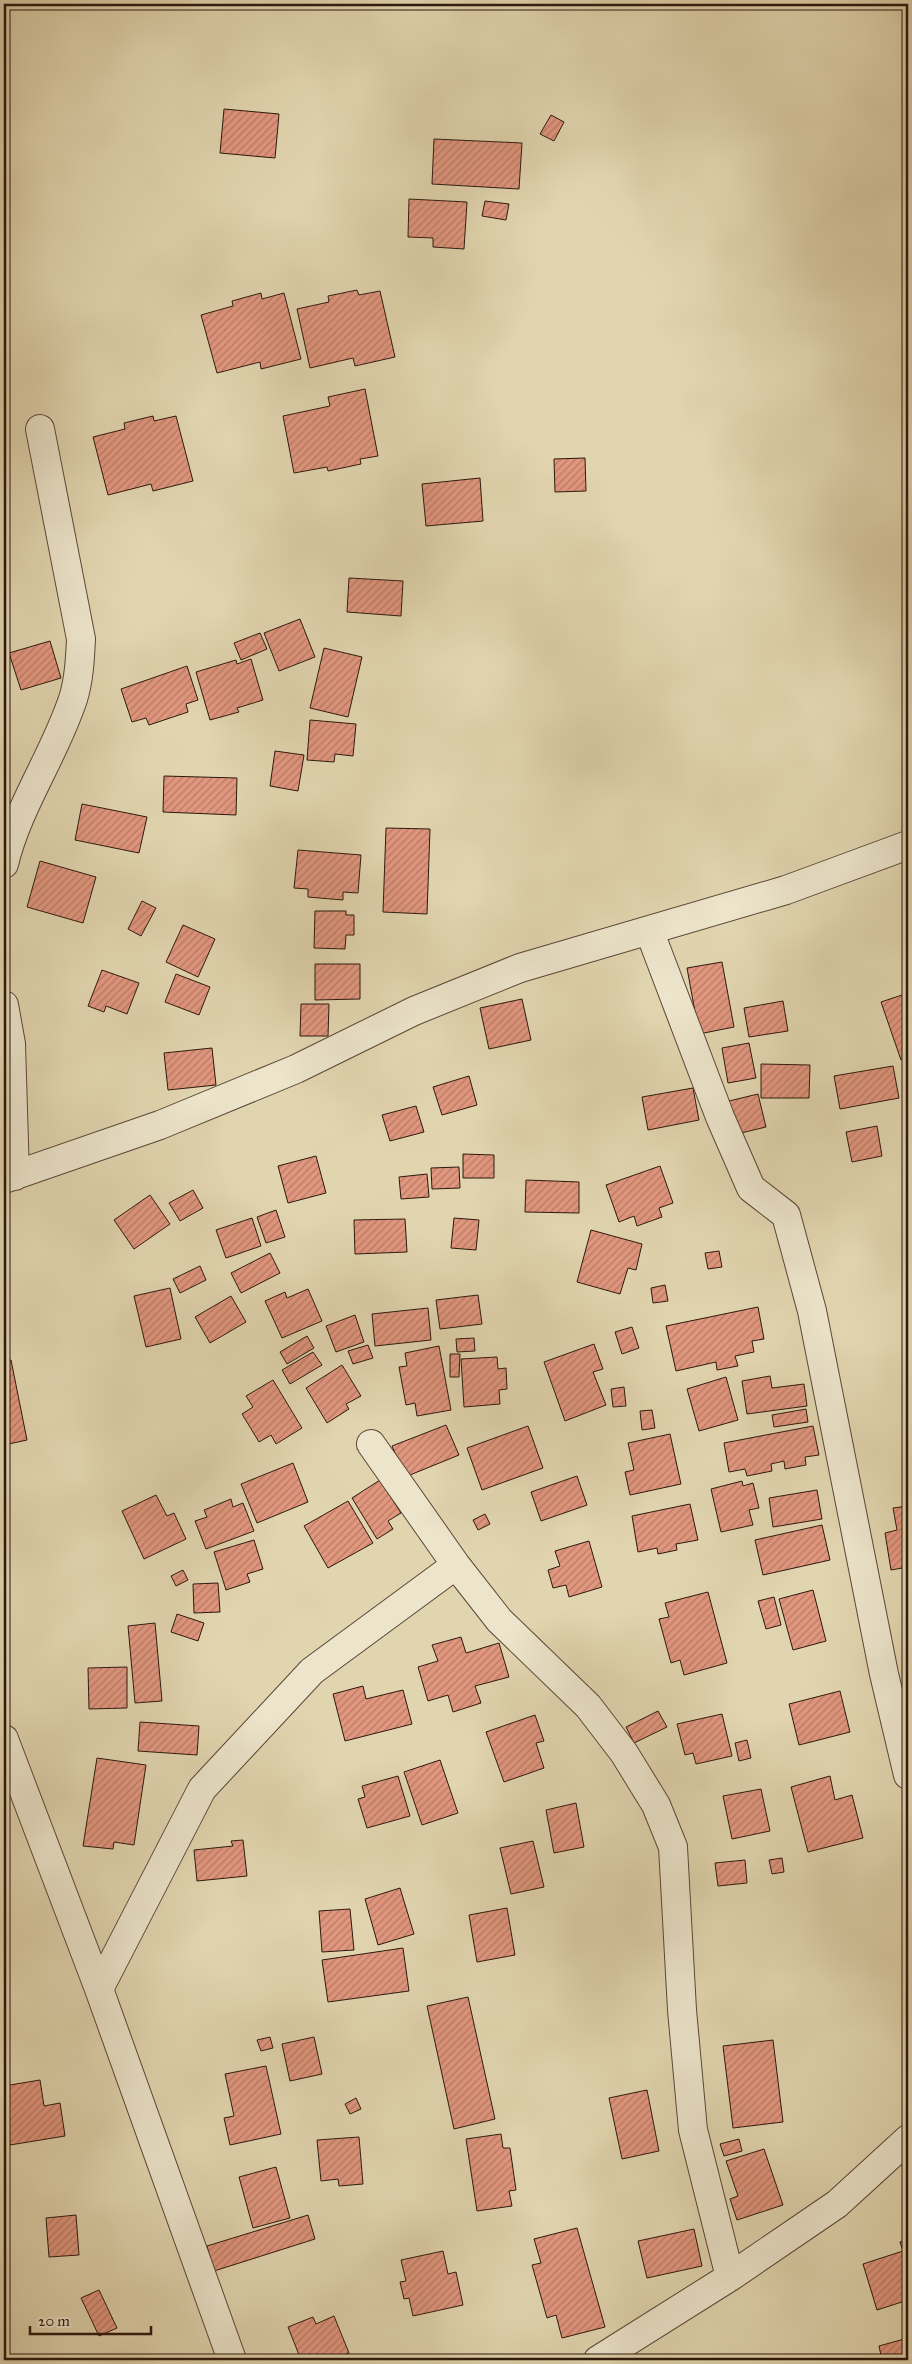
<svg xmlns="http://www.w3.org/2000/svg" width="912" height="2364" font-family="'IM FELL Great Primer',serif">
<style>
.building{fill:url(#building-hatch);stroke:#2d170d}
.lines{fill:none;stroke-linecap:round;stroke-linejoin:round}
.minor-casing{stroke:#5a4636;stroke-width:30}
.minor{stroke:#ece4cb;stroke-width:28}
</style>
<defs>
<pattern id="building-hatch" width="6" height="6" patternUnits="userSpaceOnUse" patternTransform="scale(1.25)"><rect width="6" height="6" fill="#e2977f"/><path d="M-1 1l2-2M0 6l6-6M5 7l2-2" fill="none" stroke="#b87a66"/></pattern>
</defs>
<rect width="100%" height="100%" fill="#e1d5af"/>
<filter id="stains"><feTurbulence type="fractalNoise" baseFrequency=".004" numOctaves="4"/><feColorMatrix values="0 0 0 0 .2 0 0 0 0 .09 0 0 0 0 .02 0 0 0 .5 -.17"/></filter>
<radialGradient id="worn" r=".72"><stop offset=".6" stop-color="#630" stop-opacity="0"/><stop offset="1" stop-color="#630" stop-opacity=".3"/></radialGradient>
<!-- building -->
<path class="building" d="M 224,109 L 279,114 L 275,158 L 220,153 Z
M 551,115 L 564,122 L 554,141 L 540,134 Z
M 434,139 L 522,143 L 519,189 L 432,184 Z
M 409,199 L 467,202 L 464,249 L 433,247 L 433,238 L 408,237 Z
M 485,201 L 509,204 L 506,220 L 482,216 Z
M 357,290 L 359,295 L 380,291 L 395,357 L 355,366 L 353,358 L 310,368 L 297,309 L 329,302 L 328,296 Z
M 261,293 L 262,299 L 284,293 L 301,359 L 261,369 L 260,362 L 217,373 L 201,315 L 233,306 L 232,301 Z
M 365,389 L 378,456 L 360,459 L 361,464 L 328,471 L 327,467 L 294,473 L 283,416 L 330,406 L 328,397 Z
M 153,416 L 154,421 L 176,416 L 193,481 L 153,491 L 151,484 L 108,495 L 93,437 L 125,429 L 124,423 Z
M 585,458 L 586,491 L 555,492 L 554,459 Z
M 480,478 L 483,521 L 426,526 L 422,484 Z
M 349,578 L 403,581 L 401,616 L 347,612 Z
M 300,619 L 315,657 L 279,671 L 264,633 Z
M 260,633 L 267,649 L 241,660 L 234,643 Z
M 50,641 L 61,678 L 21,690 L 9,653 Z
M 324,648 L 362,657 L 348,717 L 310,708 Z
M 251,659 L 263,700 L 237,708 L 239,712 L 210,720 L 196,672 L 236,660 L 237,664 Z
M 187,666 L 198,700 L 186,704 L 188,712 L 149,725 L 146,718 L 132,722 L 121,689 Z
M 310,720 L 356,724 L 353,756 L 335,754 L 334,762 L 307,760 Z
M 275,751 L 304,755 L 298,791 L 270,786 Z
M 164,776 L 237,778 L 236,815 L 163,812 Z
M 82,804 L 147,817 L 139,853 L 75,840 Z
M 386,828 L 430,829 L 427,914 L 383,912 Z
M 298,850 L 361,855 L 358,893 L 343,892 L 343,900 L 308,897 L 308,889 L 294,888 Z
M 40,861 L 96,877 L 83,923 L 27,907 Z
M 142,901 L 156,908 L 141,936 L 128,929 Z
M 315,911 L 346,911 L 346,915 L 354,915 L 354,935 L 346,935 L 345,949 L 314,948 Z
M 183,925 L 215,939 L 198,977 L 166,962 Z
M 722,962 L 734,1027 L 699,1034 L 687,968 Z
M 315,964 L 360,964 L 360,999 L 315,1000 Z
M 102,970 L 139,983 L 127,1014 L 106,1006 L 104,1012 L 88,1006 Z
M 176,974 L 210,987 L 199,1015 L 165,1002 Z
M 908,993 L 908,1057 L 901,1060 L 881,1002 Z
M 522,999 L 531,1040 L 489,1049 L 480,1008 Z
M 783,1001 L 788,1031 L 749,1037 L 744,1008 Z
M 301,1004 L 329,1004 L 328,1036 L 300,1036 Z
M 749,1043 L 756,1078 L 728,1083 L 722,1048 Z
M 212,1048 L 216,1085 L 168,1090 L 164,1053 Z
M 761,1064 L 810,1065 L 809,1098 L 761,1098 Z
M 893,1066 L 899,1098 L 840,1109 L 834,1076 Z
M 469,1076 L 477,1105 L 442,1115 L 433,1087 Z
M 693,1088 L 699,1120 L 648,1130 L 642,1097 Z
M 758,1094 L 766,1127 L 737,1134 L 729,1101 Z
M 416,1106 L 424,1132 L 390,1141 L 382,1115 Z
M 877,1126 L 882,1156 L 852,1162 L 846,1132 Z
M 463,1154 L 494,1155 L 494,1178 L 463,1178 Z
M 316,1156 L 326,1193 L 288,1203 L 278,1166 Z
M 660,1166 L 673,1203 L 659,1208 L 662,1217 L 637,1226 L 634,1216 L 619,1222 L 606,1185 Z
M 459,1167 L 460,1188 L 432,1189 L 431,1168 Z
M 427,1174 L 429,1197 L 401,1199 L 399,1177 Z
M 526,1180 L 579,1182 L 579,1213 L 525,1212 Z
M 193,1190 L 203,1208 L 180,1221 L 169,1203 Z
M 150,1195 L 170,1224 L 134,1249 L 114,1220 Z
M 276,1210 L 285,1237 L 266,1243 L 257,1217 Z
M 252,1218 L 261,1246 L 226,1258 L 216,1230 Z
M 454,1218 L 479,1220 L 476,1250 L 451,1248 Z
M 405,1219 L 407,1252 L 355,1254 L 354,1220 Z
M 591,1230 L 642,1244 L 636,1270 L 628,1268 L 620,1294 L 577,1282 Z
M 719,1251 L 722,1267 L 708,1269 L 705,1253 Z
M 270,1253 L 280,1273 L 241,1293 L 231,1273 Z
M 200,1266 L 206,1280 L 180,1293 L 173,1279 Z
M 665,1285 L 668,1301 L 653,1303 L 651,1288 Z
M 170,1288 L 181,1339 L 146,1347 L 134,1296 Z
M 308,1289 L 322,1321 L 282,1338 L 265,1301 L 285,1292 L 287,1298 Z
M 478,1295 L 482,1324 L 440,1329 L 436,1300 Z
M 231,1296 L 246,1322 L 210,1343 L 195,1317 Z
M 758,1307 L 764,1339 L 752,1341 L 754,1352 L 735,1356 L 738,1366 L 717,1370 L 716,1362 L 676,1371 L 666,1326 Z
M 428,1308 L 431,1340 L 375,1346 L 372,1314 Z
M 355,1315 L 364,1342 L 336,1352 L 326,1326 Z
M 632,1327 L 639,1348 L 622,1354 L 615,1332 Z
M 307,1336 L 314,1348 L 287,1364 L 280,1352 Z
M 474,1338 L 475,1351 L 457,1352 L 456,1339 Z
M 594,1344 L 603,1369 L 593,1372 L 606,1405 L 565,1421 L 544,1362 Z
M 368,1345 L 373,1358 L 353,1364 L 348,1351 Z
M 439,1346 L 451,1410 L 417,1416 L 415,1403 L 406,1405 L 399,1367 L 407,1366 L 405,1353 Z
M 313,1352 L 322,1365 L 290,1384 L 282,1370 Z
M 450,1354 L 460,1354 L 459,1377 L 450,1377 Z
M 497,1357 L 498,1369 L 506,1368 L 507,1389 L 499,1390 L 500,1404 L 464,1407 L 461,1359 Z
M 11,1360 L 27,1440 L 4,1445 L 4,1361 Z
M 342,1365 L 361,1396 L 346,1404 L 349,1409 L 327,1423 L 306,1388 Z
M 770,1376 L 772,1388 L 804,1384 L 807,1406 L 747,1414 L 742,1381 Z
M 726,1377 L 738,1420 L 699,1431 L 687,1389 Z
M 273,1380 L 302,1428 L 276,1444 L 271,1435 L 259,1442 L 242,1414 L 253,1407 L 246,1396 Z
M 624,1387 L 626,1406 L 613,1407 L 611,1389 Z
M 806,1409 L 808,1422 L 774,1427 L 772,1415 Z
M 652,1410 L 655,1428 L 642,1430 L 640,1411 Z
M 446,1425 L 459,1455 L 405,1477 L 392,1446 Z
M 528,1426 L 543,1468 L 482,1490 L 467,1448 Z
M 813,1426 L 819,1455 L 805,1457 L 806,1465 L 785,1469 L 784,1461 L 771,1464 L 772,1471 L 747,1476 L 745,1469 L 729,1472 L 724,1443 Z
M 670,1434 L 681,1484 L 630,1495 L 625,1472 L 634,1470 L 628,1443 Z
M 293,1463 L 308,1502 L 257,1523 L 241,1484 Z
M 577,1476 L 587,1505 L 541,1521 L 531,1492 Z
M 380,1480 L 401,1513 L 388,1521 L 393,1529 L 377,1539 L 352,1498 Z
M 742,1481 L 743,1486 L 753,1483 L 759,1508 L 749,1510 L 753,1525 L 721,1532 L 711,1489 Z
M 817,1490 L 822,1519 L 773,1527 L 769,1498 Z
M 156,1495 L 167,1516 L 174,1513 L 186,1539 L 144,1559 L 122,1511 Z
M 231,1499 L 233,1507 L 243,1503 L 254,1531 L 206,1549 L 195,1521 L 207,1517 L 204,1510 Z
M 348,1501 L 373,1543 L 328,1568 L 304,1526 Z
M 690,1504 L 698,1540 L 676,1544 L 677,1550 L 658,1554 L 657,1548 L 638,1552 L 632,1516 Z
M 908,1506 L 908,1567 L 891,1570 L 885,1533 L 897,1530 L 893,1508 Z
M 485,1514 L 490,1524 L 478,1530 L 473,1520 Z
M 822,1525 L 830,1560 L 763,1575 L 755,1540 Z
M 254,1540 L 263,1569 L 247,1574 L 250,1582 L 226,1590 L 214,1552 Z
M 589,1541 L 602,1587 L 569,1597 L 566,1585 L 553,1588 L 548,1570 L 560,1566 L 555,1551 Z
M 183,1570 L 188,1580 L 176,1586 L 171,1576 Z
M 218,1583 L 220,1612 L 194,1613 L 193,1584 Z
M 813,1590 L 826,1641 L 793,1650 L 779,1599 Z
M 708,1592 L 727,1663 L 684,1675 L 680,1660 L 671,1663 L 659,1619 L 669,1617 L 665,1603 Z
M 774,1597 L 781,1625 L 766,1629 L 758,1601 Z
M 177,1614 L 204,1623 L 198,1641 L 171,1632 Z
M 155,1623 L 162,1701 L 135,1703 L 128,1626 Z
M 461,1637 L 466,1653 L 499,1643 L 509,1677 L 475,1686 L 481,1703 L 453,1712 L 448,1695 L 428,1701 L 418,1667 L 438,1661 L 432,1645 Z
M 127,1667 L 127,1708 L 89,1709 L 88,1668 Z
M 363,1686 L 366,1699 L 403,1690 L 412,1724 L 345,1741 L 333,1694 Z
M 840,1691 L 850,1732 L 799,1745 L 789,1704 Z
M 658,1711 L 667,1727 L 634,1743 L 626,1727 Z
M 722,1714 L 732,1756 L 696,1764 L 693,1753 L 685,1755 L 677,1724 Z
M 535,1715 L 544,1741 L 536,1743 L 544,1768 L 504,1782 L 486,1732 Z
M 140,1722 L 199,1726 L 197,1755 L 138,1751 Z
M 747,1740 L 751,1758 L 739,1761 L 735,1743 Z
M 97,1758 L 146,1765 L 134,1845 L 114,1842 L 113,1849 L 83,1846 Z
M 440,1760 L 458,1813 L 422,1825 L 404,1772 Z
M 398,1776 L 410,1816 L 367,1828 L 358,1799 L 365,1797 L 362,1786 Z
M 830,1776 L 835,1800 L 852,1795 L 863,1838 L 808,1852 L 791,1787 Z
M 761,1789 L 770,1831 L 732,1839 L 723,1796 Z
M 576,1803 L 584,1847 L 554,1853 L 546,1810 Z
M 243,1840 L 247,1876 L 197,1881 L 194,1850 L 233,1846 L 231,1841 Z
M 533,1841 L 544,1887 L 511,1894 L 500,1848 Z
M 782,1858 L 784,1872 L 772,1874 L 769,1860 Z
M 745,1860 L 747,1883 L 718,1886 L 715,1863 Z
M 400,1888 L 414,1934 L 378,1945 L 365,1899 Z
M 507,1908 L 515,1955 L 477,1962 L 469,1915 Z
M 350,1909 L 354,1950 L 322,1952 L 319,1911 Z
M 403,1948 L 409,1991 L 328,2002 L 322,1960 Z
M 468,1997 L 495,2119 L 454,2129 L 427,2006 Z
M 270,2037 L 273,2048 L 261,2051 L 257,2040 Z
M 314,2037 L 322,2074 L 290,2081 L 282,2044 Z
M 773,2040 L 783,2122 L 733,2128 L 723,2046 Z
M 266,2066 L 281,2134 L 230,2145 L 224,2118 L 234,2116 L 225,2074 Z
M 40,2080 L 44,2106 L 60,2103 L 65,2136 L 10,2145 L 4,2111 L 4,2086 Z
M 647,2090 L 659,2151 L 622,2159 L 609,2098 Z
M 356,2098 L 361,2109 L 350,2114 L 345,2104 Z
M 501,2134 L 503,2148 L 510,2148 L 516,2190 L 509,2191 L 512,2206 L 477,2211 L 466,2139 Z
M 359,2137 L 363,2184 L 339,2186 L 338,2179 L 321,2181 L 317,2140 Z
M 739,2139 L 742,2151 L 724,2156 L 720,2144 Z
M 764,2149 L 783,2205 L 737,2220 L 730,2199 L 738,2196 L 726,2161 Z
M 276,2167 L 290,2218 L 253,2228 L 239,2177 Z
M 76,2215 L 79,2255 L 49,2257 L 46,2218 Z
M 308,2215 L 315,2239 L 214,2271 L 207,2246 Z
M 577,2228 L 605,2327 L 562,2338 L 556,2315 L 547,2318 L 532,2265 L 541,2263 L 534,2239 Z
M 694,2229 L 702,2266 L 647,2278 L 638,2241 Z
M 908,2240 L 908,2300 L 877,2310 L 863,2264 L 903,2251 L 900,2242 Z
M 443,2251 L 448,2274 L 456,2272 L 463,2305 L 413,2316 L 409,2298 L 404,2299 L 400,2282 L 406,2281 L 401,2260 Z
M 99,2290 L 117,2328 L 99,2336 L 81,2298 Z
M 334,2316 L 349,2353 L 330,2360 L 301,2360 L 288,2327 L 313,2317 L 316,2324 Z
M 908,2338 L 908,2360 L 882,2360 L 879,2346 Z
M 54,2354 L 61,2360 L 48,2360 Z"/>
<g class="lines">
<defs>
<path id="minor" d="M 4,864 C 18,806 54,756 73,699 C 79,680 80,659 81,639 L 40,429
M 649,930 L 720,1117 L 751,1188 L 786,1215 L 812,1311 L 884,1674 L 908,1775
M 4,1005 L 11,1044 L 15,1176
M 4,1179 L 160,1125 L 296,1069 L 414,1011 L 520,968 L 786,890 L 908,845
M 371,1444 L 456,1565 L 499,1620 L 588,1706 L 624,1753 L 656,1805 L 673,1847 L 682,2010 L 693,2130 L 730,2277
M 4,1739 L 99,1989 L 232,2360
M 99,1989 L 202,1789 L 312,1671 L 456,1565
M 598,2360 L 730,2277 L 837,2204 L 908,2139"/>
</defs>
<!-- minor casing -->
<use href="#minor" class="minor-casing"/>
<!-- minor -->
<use href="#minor" class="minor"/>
</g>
<!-- margin -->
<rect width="912" height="2364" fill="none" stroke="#e1d5af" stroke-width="20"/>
<rect x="5" y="5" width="902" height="2354" fill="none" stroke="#2d170d" stroke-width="2.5"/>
<rect x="10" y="10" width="892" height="2344" fill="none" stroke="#2d170d"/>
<!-- scale -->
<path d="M30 2326v8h121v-8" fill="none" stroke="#2d170d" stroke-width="2.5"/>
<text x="38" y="2326" font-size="15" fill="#2d170d" stroke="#ece4cb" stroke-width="4" paint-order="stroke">20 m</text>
<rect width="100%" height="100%" filter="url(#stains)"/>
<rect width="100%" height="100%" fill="url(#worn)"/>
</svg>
